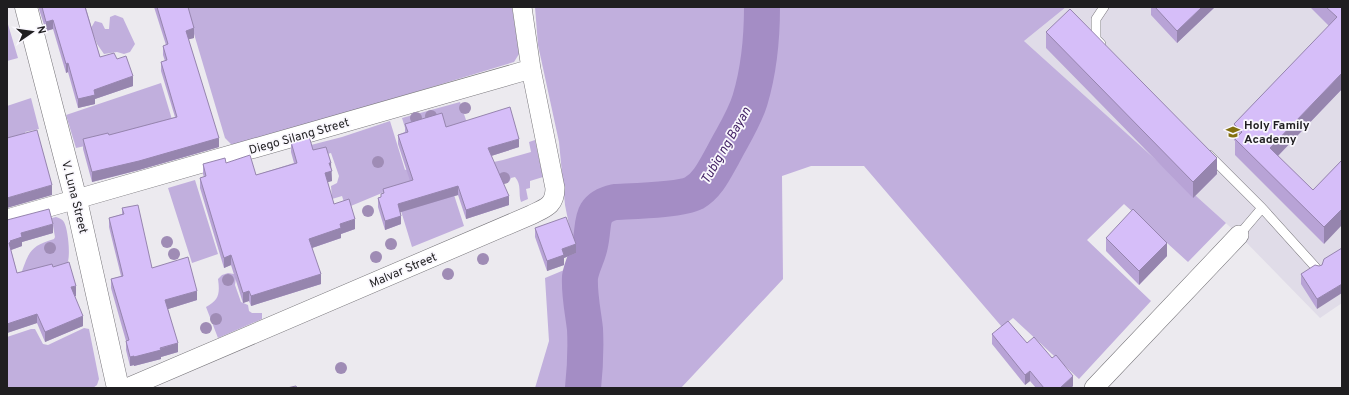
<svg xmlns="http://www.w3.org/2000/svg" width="1349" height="395" font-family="Overpass,sans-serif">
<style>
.built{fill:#e0dce8}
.green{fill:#c1afdd}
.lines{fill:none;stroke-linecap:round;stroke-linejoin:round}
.river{stroke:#a48dc5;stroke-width:36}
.lane-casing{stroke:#77757a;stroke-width:10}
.street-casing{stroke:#77757a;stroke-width:20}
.secondary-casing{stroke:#77757a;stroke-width:23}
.lane{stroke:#fff;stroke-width:9}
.street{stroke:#fff;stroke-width:19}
.secondary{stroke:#fff;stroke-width:22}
.tree{fill:#9f8cb5}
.wall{fill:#b8a3d6}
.shaded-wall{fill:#9685ae}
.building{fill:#d6bef9;stroke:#9685ae}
.labels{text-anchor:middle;stroke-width:3.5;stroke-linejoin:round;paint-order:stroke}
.poi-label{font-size:12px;font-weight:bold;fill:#1f1e20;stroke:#f9f7fd;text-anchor:start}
.street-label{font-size:12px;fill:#1f1e20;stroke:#f9f7fd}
.water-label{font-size:13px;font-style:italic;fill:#442366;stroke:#f9f7fd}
</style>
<rect width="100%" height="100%" fill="#eceaef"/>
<!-- built -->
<path class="built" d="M 1066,7 L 1342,7 L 1342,303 L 1320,318 L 1239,235 L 1024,41 Z"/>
<!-- green -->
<path class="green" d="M 186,7 L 512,7 L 519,54 L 514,62 L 422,90 L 239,144 L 231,144 L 225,138 Z
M 535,7 L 1066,7 L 1024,41 L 1226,223 L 1188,262 L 1124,204 L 1087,240 L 1151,301 L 1079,379 L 1013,318 L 1002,327 L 864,166 L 811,166 L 782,176 L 783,279 L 681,388 L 535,388 L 549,341 L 545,278 L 569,268 L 567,261 L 577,257 L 578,249 L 570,230 L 565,205 L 559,142 L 538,45 Z
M 115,15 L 123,18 L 135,44 L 130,52 L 124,54 L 117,52 L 104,54 L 97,44 L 91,28 L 95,21 L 102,23 L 105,29 L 109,29 L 110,17 Z
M 7,21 L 18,58 L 7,61 Z
M 161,83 L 174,126 L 76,148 L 66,115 Z
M 31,98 L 39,129 L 25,132 L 26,139 L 7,144 L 7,106 Z
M 460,102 L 472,138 L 406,131 L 402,118 Z
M 390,121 L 405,170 L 433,161 L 447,173 L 464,226 L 412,247 L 394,188 L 346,208 L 342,196 L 332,199 L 331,186 L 337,183 L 339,176 L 331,153 L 316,157 L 311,145 L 342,137 Z
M 535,140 L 543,177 L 530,181 L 530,188 L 526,189 L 528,199 L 521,202 C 518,193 522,185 515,177 L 511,178 L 509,182 L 505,183 L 499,179 L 489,163 L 503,160 L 531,152 L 529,142 Z
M 195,180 L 218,254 L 192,263 L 168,188 Z
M 56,217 C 59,218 62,219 64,222 C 68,229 71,257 67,264 L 21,274 C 29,252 30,246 54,239 L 55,237 L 52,220 L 52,218 Z
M 228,273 L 234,274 L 236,277 L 235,285 L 241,302 L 248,305 L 249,311 L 252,313 L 262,313 L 262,319 L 218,338 L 206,307 C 219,300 220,294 218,279 L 222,275 Z
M 84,328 L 89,329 L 99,379 L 97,385 L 93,388 L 7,388 L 7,337 L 31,329 L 35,329 L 43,344 L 48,345 Z"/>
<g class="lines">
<!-- river -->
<path class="river" d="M 583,388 C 585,369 586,349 585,329 C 583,312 579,294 580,277 C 582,265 588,256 590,245 C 595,224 588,208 615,202 C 632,201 681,200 694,193 C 708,185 715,169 723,155 C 732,137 744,120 750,100 C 759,70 762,39 762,7"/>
<defs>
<path id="lane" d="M 1101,44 L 1096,39 L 1096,19 L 1104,7
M 1209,155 L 1262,208 L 1318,270
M 1239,235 L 1262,208"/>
<path id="street" d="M 7,219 L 531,69 L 522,7
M 127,388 L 531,215 C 545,208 555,206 555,188 L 531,69
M 1094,388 L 1239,235"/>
<path id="secondary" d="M 26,7 L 76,200 L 118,388"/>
</defs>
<!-- lane casing -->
<use href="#lane" class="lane-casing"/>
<!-- street casing -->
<use href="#street" class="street-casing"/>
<!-- secondary casing -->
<use href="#secondary" class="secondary-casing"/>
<!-- lane -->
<use href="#lane" class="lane"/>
<!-- street -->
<use href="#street" class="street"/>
<!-- secondary -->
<use href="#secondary" class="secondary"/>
</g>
<!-- trees -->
<g class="tree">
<circle cx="465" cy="108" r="6"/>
<circle cx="431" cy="116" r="6"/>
<circle cx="416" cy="118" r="6"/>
<circle cx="378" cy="162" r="6"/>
<circle cx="504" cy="178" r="6"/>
<circle cx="368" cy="211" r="6"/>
<circle cx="167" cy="242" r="6"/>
<circle cx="391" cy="244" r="6"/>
<circle cx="50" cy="248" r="6"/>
<circle cx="174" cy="254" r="6"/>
<circle cx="376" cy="257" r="6"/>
<circle cx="483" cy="259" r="6"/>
<circle cx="448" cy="274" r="6"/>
<circle cx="228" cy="280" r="6"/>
<circle cx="216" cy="319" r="6"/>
<circle cx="206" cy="328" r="6"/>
<circle cx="341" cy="368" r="6"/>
</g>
<!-- wall -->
<path class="wall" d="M 39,7 L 89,7 L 86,8 L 100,57 L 117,59 L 133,86 L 95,99 L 95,104 L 78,108 L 68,72 L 66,73 L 53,29 L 46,31 L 39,9 Z
M 154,7 L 188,7 L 194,38 L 188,39 L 219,147 L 139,170 L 92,182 L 83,149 L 83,139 L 109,135 L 175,117 L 161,71 L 161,62 L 165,61 L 163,55 L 163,46 L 166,45 Z
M 1151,7 L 1215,7 L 1177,43 L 1151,15 Z
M 1310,7 L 1342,7 L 1342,89 L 1278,156 L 1313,190 L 1342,160 L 1324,244 L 1235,155 L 1235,141 L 1234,140 L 1234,124 L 1329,26 Z
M 1046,32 L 1217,174 L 1193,198 L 1046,48 Z
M 405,124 L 446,127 L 519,147 L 491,156 L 509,205 L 466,219 L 458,195 L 400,212 L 401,224 L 385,230 L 378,207 L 378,198 L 381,197 L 381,194 L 383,193 L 383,189 L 410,181 L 398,144 L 398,135 L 405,132 Z
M 291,142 L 313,150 L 331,168 L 332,181 L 327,182 L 334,204 L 355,229 L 341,234 L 341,238 L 312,248 L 321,284 L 251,306 L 249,301 L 243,303 L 231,265 L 224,268 L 200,188 L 200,178 L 204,177 L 203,174 L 203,164 L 226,163 L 256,175 L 294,163 L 291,152 Z
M 122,208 L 152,268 L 197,300 L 168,309 L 178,352 L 161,357 L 161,359 L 134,366 L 134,365 L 130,366 L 126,350 L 126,341 L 111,288 L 111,279 L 121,276 L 109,227 L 109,218 L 122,214 Z
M 7,220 L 53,233 L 22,242 L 22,246 L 11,250 L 17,273 L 53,267 L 76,296 L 75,296 L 83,326 L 45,342 L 37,323 L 7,333 Z
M 535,228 L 576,253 L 564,258 L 564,265 L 547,271 L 535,237 Z
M 1106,238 L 1167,256 L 1139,285 L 1106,251 Z
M 1319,266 L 1317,309 L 1301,284 L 1301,274 Z
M 992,334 L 1027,343 L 1073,386 L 1071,388 L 1036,388 L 1030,381 L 1025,385 L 992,344 Z"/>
<!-- shaded-wall -->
<path class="shaded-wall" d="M 1202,7 L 1215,7 L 1177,43 L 1177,31 Z
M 53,20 L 53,29 L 46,31 L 46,22 Z
M 194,28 L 194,38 L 186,40 L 186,31 Z
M 68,63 L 68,72 L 66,73 L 66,64 Z
M 1342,73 L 1342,89 L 1270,164 L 1270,148 Z
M 133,76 L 133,86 L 95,99 L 95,104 L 78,108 L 78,99 L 94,90 Z
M 219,138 L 219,147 L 139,170 L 92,182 L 92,172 Z
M 519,139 L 519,147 L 488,157 L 488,148 Z
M 1217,158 L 1217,174 L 1193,198 L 1193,182 Z
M 329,163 L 331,163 L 332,181 L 325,183 L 325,173 Z
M 52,185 L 52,195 L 7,208 L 7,198 Z
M 458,186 L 458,195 L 398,213 L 398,204 Z
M 509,196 L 509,205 L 466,219 L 466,210 Z
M 1342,209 L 1342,225 L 1324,244 L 1324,227 Z
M 401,216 L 401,224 L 385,230 L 385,221 Z
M 355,219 L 355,229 L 341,234 L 341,238 L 309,249 L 309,239 L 340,224 Z
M 53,224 L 53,233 L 22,242 L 22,246 L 11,250 L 9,243 L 10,241 L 21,233 Z
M 1167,243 L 1167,256 L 1139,285 L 1139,271 Z
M 576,244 L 576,253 L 564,258 L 564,265 L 547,271 L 547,261 L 562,249 Z
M 231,255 L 231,265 L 224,268 L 224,258 Z
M 321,274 L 321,284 L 251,306 L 251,296 Z
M 1342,284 L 1342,293 L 1317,309 L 1317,299 Z
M 76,286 L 76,296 L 71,297 L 71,287 Z
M 197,291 L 197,300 L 165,310 L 165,300 Z
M 249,291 L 249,301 L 243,303 L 243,293 Z
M 37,314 L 37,323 L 7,333 L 7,324 Z
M 83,316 L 83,326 L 45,342 L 45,332 Z
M 178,343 L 178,352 L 161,357 L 161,359 L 134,366 L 134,357 Z
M 134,356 L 134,365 L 130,366 L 130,357 Z
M 1030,371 L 1030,381 L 1025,385 L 1025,375 Z
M 1073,376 L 1073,386 L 1071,388 L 1060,388 Z"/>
<!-- building -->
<path class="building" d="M 42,7 L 85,7 L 100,57 L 114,53 L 117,59 L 126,56 L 133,76 L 94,90 L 95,95 L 78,99 L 68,63 L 66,64 L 53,20 L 46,22 Z
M 157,7 L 188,7 L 194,28 L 186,31 L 219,138 L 139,161 L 92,172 L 83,139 L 108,133 L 109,135 L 177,117 L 161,62 L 167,60 L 163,46 L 168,44 Z
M 1155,7 L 1202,7 L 1177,31 Z
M 1326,7 L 1342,7 L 1342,73 L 1270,148 L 1313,190 L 1342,160 L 1342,209 L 1324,227 L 1235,139 L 1242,132 L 1234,124 L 1337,17 Z
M 1070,9 L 1217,158 L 1193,182 L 1046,32 Z
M 510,107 L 519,139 L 488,148 L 509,196 L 466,210 L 458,186 L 398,204 L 401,216 L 385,221 L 378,198 L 381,197 L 381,194 L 384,193 L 383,189 L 413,180 L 398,135 L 408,132 L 405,124 L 442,113 L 446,127 Z
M 37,130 L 52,185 L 7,198 L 7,138 Z
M 309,136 L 313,150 L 326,147 L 331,163 L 329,163 L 332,171 L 325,173 L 334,204 L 349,199 L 355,219 L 340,224 L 341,228 L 309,239 L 321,274 L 251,296 L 249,291 L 243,293 L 231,255 L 224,258 L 200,178 L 206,176 L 203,164 L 225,158 L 226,163 L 250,155 L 256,175 L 297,163 L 291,142 Z
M 138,205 L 152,268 L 188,257 L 197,291 L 165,300 L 178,343 L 160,348 L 161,350 L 134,357 L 134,356 L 130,357 L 126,341 L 129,340 L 111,279 L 123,276 L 109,218 L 124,214 L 122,208 Z
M 49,209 L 53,224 L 21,233 L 22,237 L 10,241 L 11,242 L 9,243 L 17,273 L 52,264 L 53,267 L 69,262 L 76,286 L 71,287 L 83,316 L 45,332 L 37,314 L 7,324 L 7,220 Z
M 1133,209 L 1167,243 L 1139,271 L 1106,238 Z
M 566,217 L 576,244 L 562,249 L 564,255 L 547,261 L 535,228 Z
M 1342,248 L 1342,284 L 1317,299 L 1301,274 L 1315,265 L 1319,266 L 1322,265 L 1324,259 Z
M 1008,321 L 1027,343 L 1034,337 L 1052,358 L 1056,355 L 1073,376 L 1060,388 L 1044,388 L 1030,371 L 1025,375 L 992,334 Z
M 296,386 L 297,388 L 287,388 Z"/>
<!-- icons -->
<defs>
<symbol id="school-bare" viewBox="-9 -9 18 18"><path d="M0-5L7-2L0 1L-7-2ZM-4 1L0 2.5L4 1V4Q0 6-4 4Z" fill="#837010" stroke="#f9f7fd" stroke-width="2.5" paint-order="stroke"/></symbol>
</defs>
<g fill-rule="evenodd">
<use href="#school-bare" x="1223" y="122" width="20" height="20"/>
</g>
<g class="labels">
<!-- poi labels -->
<g class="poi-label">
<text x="1244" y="129">Holy Family<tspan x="1244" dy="14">Academy</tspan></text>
</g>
<!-- street labels -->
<g class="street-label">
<text transform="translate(299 136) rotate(-16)" y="4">Diego Silang Street</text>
<text transform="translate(75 197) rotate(76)" y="4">V. Luna Street</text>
<text transform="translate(403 270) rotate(-23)" y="4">Malvar Street</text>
</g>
<!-- water labels -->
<g class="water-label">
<text transform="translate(725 145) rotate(-60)" y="5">Tubig ng Bayan</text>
</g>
</g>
<!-- border -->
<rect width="1349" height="395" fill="none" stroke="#1f1e20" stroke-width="16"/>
<!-- north arrow -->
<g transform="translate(32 32) rotate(77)" stroke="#f9f7fd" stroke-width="3" paint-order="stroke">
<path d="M0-3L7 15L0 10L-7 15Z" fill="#1f1e20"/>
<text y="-6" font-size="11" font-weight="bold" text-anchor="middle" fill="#1f1e20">N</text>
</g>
</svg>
